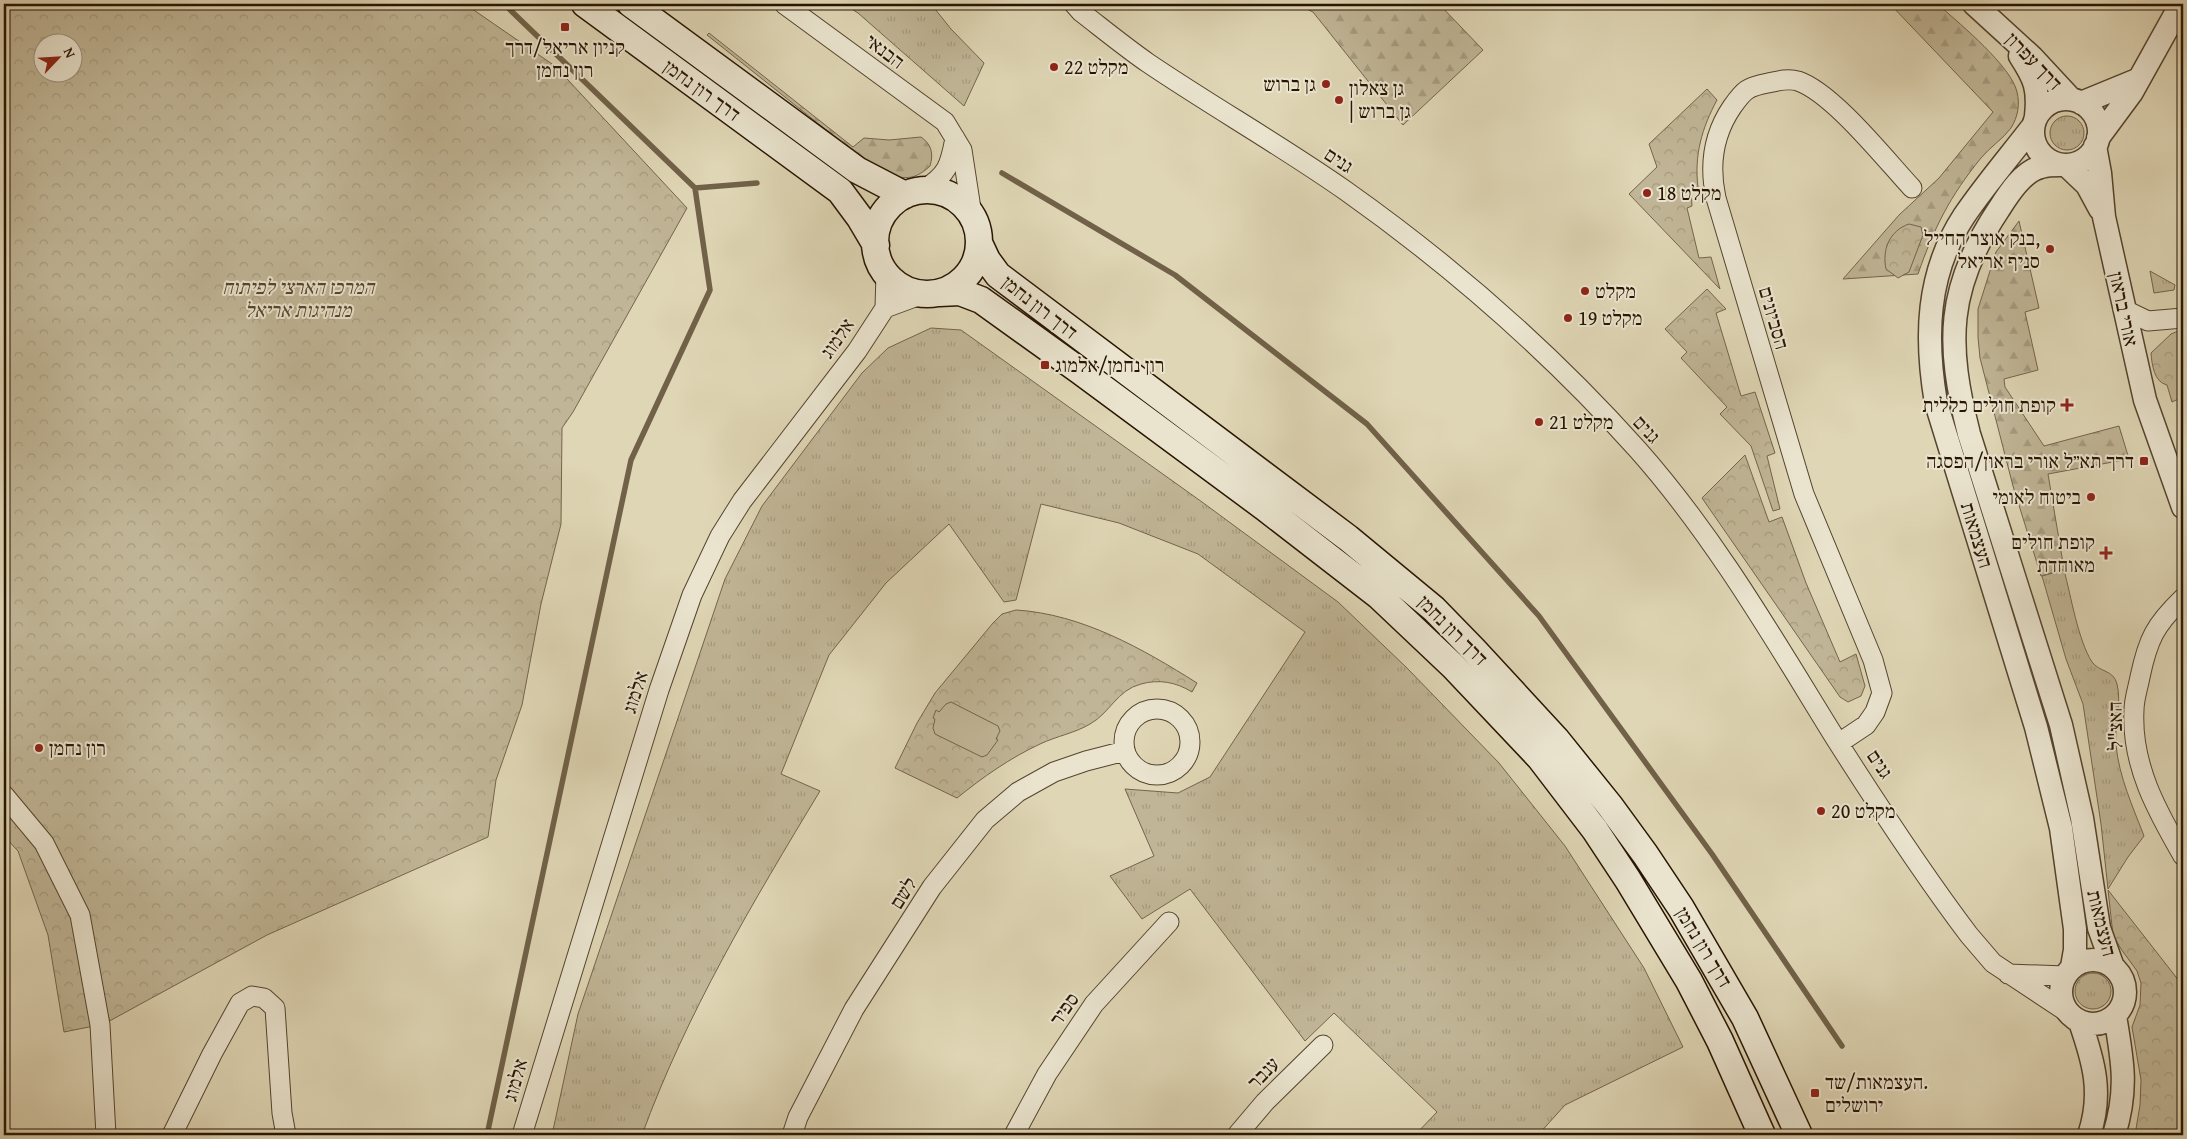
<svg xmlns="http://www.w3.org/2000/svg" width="2187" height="1139" font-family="'Gentium Book Plus','Frank Ruhl Libre',serif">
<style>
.grass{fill:url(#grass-tufts);stroke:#74644c}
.forest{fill:url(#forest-firs);stroke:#74644c}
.park{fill:url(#park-crowns);stroke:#74644c;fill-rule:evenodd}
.pitch{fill:#c0b596;stroke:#74644c}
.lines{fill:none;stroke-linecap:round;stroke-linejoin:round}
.stream{stroke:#706148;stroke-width:5.5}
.minor-casing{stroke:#55442e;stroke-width:21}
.tertiary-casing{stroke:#55442e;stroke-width:25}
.secondary-casing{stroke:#271401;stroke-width:29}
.minor{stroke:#eae4cf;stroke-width:19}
.tertiary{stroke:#eae4cf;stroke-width:22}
.secondary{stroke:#eae4cf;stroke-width:26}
.poi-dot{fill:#8f2418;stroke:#eae4cf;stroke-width:2}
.labels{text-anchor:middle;stroke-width:4;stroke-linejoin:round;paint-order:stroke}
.poi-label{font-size:20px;fill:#271401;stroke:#eae4cf;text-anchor:start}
.street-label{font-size:20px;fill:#271401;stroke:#eae4cf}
.park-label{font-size:20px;font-style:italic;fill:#55442e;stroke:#eae4cf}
</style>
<defs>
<pattern id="grass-tufts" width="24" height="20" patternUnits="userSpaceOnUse" patternTransform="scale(1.25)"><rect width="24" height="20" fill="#c0b596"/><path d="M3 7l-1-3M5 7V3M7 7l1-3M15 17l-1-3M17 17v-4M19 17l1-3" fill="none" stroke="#a59b80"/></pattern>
<pattern id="forest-firs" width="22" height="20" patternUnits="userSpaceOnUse" patternTransform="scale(1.25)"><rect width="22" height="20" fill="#c0b596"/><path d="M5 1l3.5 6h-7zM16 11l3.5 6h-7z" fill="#a59b80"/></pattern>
<pattern id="park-crowns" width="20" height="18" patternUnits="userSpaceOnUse" patternTransform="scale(1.25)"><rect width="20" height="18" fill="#c0b596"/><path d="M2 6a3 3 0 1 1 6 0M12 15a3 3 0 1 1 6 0" fill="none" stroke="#a59b80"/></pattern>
</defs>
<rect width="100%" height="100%" fill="#dfd6b5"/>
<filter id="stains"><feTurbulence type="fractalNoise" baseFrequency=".004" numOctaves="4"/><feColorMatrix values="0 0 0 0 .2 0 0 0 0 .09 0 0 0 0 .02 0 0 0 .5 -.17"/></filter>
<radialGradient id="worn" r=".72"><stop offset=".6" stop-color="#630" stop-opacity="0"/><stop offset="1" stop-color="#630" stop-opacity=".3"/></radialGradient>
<!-- grass -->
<path class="grass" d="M 844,4 L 931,4 L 951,29 L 984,63 L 964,106 L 858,13 Z
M2050 133a17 17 0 1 1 34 0a17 17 0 1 1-34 0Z
M 2150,271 L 2175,285 L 2174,290 L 2154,293 Z
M 931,328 L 961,330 L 1202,502 L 1338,602 L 1407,668 L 1499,763 L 1565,846 L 1644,968 L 1683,1047 L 1565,1105 L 1538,1135 L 1415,1135 L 1437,1112 L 1334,1013 L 1305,1041 L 1190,889 L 1142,919 L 1110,876 L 1154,856 L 1125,789 L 1178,793 L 1210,777 L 1305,632 L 1198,554 L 1119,523 L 1041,504 L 1016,600 L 1004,602 L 949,524 L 886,583 L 829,655 L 781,774 L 820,791 C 753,902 686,1014 642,1135 L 552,1135 L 578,1014 L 725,579 L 762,506 L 862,373 L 888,348 Z
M 2064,570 C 2071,596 2078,640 2092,662 C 2099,672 2114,670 2117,684 C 2122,703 2114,725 2116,745 C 2119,777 2133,807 2144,836 L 2128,857 L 2108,889 L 2101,824 L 2083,704 L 2066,659 L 2042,576 Z
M2075 991a18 18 0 1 1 36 0a18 18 0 1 1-36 0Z"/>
<!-- forest -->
<path class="forest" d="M 1296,4 L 1439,4 L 1483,50 L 1403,125 L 1313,12 Z
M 1890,4 L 1937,4 L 1941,7 C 1961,25 2011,66 2017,92 C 2020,104 2018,117 2011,128 C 2003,139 1990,147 1981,158 C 1950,196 1934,228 1918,274 L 1843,279 L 1899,215 L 1939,178 L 1993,112 Z
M 709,33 L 853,147 L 864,138 L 889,140 L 921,137 C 931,144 934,153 930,166 C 912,183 901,178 879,172 L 707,35 Z
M 2019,221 L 2039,308 L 2025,312 L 2038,370 L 2004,379 L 2005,387 L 2044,446 L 2119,426 L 2129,459 L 2048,474 L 2064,569 L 2041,576 L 2013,486 L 1980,358 L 1978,337 L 1978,309 L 1996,252 Z"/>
<!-- park -->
<path class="park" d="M 4,4 L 465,4 L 555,66 L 687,208 L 573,412 L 562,428 L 561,524 L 541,604 L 522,705 L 496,780 L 488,837 L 267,935 L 104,1024 L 64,1032 L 48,935 L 18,851 L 4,836 ZM 42,42 L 72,42 L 72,72 L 42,72 Z
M 1707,89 L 1717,100 C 1702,128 1694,155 1698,187 L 1691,191 L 1692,206 L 1687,208 L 1699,258 L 1711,257 L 1720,289 L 1629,194 L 1657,167 L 1649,144 Z
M 1909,224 L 1921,227 L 1923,235 L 1909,272 L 1898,278 L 1886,269 C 1882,250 1889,231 1909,224 Z
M 1707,289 L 1726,309 L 1716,313 L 1741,396 L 1755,392 L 1775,453 L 1767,456 L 1780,509 L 1773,511 L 1751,446 L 1720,414 L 1727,407 L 1681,358 L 1687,352 L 1665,329 Z
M 2183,329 L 2183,397 L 2172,402 L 2167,385 C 2154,382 2152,365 2151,353 L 2171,334 Z
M 1745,455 L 1769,522 L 1782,517 L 1806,583 L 1840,662 L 1856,654 L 1865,686 L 1861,696 L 1848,702 L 1840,697 L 1702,498 Z
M 1016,610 C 1082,614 1143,649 1197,683 L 1192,692 C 1176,682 1159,679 1141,684 C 1117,690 1110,713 1090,724 C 1075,733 1057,736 1040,744 C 1010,758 983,777 957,798 L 895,768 L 917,723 L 935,693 L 993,623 L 1002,614 Z
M 2108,890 L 2183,986 L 2183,1129 L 2179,1135 L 2135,1135 L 2140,1105 L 2141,1080 L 2132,1027 L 2140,1005 L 2141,983 L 2137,971 L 2121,949 L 2113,935 Z"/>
<!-- pitch -->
<path class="pitch" d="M 951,702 L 998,726 L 1000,731 L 996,739 L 998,740 L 987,755 L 982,757 L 935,734 L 933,728 L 935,719 L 933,718 L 936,710 L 939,712 L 946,704 Z"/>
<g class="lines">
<!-- stream -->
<path class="stream" d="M 504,4 L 695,188 L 757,183
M 1002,173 L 1175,275 L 1367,424 L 1539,616 L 1712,854 L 1842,1046
M 487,1135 L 631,460 L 710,290 L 695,188"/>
<defs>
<path id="minor" d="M 784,4 L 945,122 L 962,150 L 972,215
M 1074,4 L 1081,12 C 1103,29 1125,47 1148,63 C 1213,107 1282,146 1346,191 C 1452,266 1551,353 1638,450 C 1716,538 1775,641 1837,741 C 1879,807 1922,873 1969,935 L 1993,963 L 2067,1012
M 923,190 C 947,175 950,166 955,138
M 885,308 L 923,294
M 2123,309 L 2148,321 L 2183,318
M 2183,598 C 2155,625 2148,639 2140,677 C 2138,688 2134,699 2134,710 C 2131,765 2157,811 2183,856
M1124 742a33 33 0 1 1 66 0a33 33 0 1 1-66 0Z
M 1839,743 L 1866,725 L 1875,712 L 1882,693 L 1873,660 L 1804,494 L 1716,198 C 1709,166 1713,135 1732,107 C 1744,90 1747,87 1768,83 C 1777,81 1788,78 1798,81 C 1833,93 1885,159 1912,188
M 4,795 L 44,843 L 80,915 L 100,1025 L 106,1135
M 2008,974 L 2065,976
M 172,1135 L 212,1054 L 240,1003 L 252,996 L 264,998 L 275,1008 L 282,1113 L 286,1135
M 522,1135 L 659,690 L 692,595 L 720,536 L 742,501 L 857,351 L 885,308 L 886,273
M 792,1135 L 798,1117 L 854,1009 L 932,887 L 985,820 L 1018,792 L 1054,772 L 1086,761 L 1125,751
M 1014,1135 L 1047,1074 L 1094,1004 L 1169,922
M 1237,1135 L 1265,1102 L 1323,1045"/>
<path id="tertiary" d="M 1974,4 L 2032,57 L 2071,99
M 2020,56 C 2035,79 2039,89 2036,116
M2033 132a33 33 0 1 1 66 0a33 33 0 1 1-66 0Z
M 2081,103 L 2137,80
M 2033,126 C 2010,156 1985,185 1964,216 C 1926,274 1925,338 1936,403 L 2036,727 L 2061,828 L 2075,929 L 2075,950 L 2072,967
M 2098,138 L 2132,92 L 2181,4
M 2095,146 L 2100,173 L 2104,217 L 2145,400 L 2183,507
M 2060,165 C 2054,165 2047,165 2041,167 C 2023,171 2008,195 1999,209 C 1946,288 1946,344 1969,434 L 2061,725 L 2082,818 L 2099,928 L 2113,967
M 2066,165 L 2087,185 L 2100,209
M2061 992a32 32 0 1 1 64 0a32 32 0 1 1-64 0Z
M 2080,1022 C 2094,1062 2103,1094 2089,1135
M 2114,1135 C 2128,1090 2123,1062 2115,1016"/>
<path id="secondary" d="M 585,4 L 840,191 L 860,218 L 876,245
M 631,4 L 857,170 L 905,195
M875 242a52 52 0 1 1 104 0a52 52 0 1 1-104 0Z
M 979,243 L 987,260 L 998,275 L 1348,538 L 1434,609 L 1473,649 L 1556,739 L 1610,806 L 1645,854 L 1681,908 L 1745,1018 L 1799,1135
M 939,293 L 960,292 L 981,300 L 1080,371 L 1264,507 L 1379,596 L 1454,667 L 1540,758 L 1595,830 L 1628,880 L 1689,981 L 1720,1041 L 1762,1135"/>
</defs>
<!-- minor casing -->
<use href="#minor" class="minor-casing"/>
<!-- tertiary casing -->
<use href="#tertiary" class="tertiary-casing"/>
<!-- secondary casing -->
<use href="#secondary" class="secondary-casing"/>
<!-- minor -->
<use href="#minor" class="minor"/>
<!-- tertiary -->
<use href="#tertiary" class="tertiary"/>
<!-- secondary -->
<use href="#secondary" class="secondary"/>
</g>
<!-- markers -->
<g class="poi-dot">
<rect x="560" y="22" width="10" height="10" rx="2.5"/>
<circle cx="1054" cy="67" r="5"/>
<circle cx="1326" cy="84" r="5"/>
<circle cx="1339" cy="100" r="5"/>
<circle cx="1647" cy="193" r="5"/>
<circle cx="2050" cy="249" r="5"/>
<circle cx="1585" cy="291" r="5"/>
<circle cx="1568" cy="318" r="5"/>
<rect x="1040" y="360" width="10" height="10" rx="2.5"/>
<path d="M2064.5 397.5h5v5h5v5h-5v5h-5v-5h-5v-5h5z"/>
<circle cx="1539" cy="422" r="5"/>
<rect x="2139" y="456" width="10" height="10" rx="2.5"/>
<circle cx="2091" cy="497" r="5"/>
<path d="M2103.5 545.5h5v5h5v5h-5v5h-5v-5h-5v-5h5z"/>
<circle cx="39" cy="748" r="5"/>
<circle cx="1821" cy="811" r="5"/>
<rect x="1810" y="1088" width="10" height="10" rx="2.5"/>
</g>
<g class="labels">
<!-- poi labels -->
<g class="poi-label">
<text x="565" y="54" text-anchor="middle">קניון אריאל/דרך<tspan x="565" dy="23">רון נחמן</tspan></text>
<text x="1064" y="74">מקלט 22</text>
<text x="1316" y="91" text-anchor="end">גן ברוש</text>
<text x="1349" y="95">גן צאלון<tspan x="1349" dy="23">| גן ברוש</tspan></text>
<text x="1657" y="200">מקלט 18</text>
<text x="2040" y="245" text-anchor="end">בנק אוצר החייל,<tspan x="2040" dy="23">סניף אריאל</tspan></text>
<text x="1595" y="298">מקלט</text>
<text x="1578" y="325">מקלט 19</text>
<text x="1055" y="372">רון נחמן/אלמוג</text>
<text x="2056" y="412" text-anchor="end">קופת חולים כללית</text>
<text x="1549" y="429">מקלט 21</text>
<text x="2134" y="468" text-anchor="end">דרך תא״ל אורי בראון/הפסגה</text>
<text x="2081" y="504" text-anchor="end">ביטוח לאומי</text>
<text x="2095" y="549" text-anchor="end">קופת חולים<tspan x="2095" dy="23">מאוחדת</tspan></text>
<text x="49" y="755">רון נחמן</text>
<text x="1831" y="818">מקלט 20</text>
<text x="1825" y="1089">העצמאות/שד.<tspan x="1825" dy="23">ירושלים</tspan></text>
</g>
<!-- street labels -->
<g class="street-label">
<text transform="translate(885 51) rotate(37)" y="7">הבנאי</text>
<text transform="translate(2034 61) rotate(46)" y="7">דרך עפרון</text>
<text transform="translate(702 90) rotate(36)" y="7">דרך רון נחמן</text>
<text transform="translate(1339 160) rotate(33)" y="7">גנים</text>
<text transform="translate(1040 307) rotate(38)" y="7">דרך רון נחמן</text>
<text transform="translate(2124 309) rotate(78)" y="7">אורי בראון</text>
<text transform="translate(1774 318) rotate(74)" y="7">הסביונים</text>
<text transform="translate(837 338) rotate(-55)" y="7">אלמוג</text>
<text transform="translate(1647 429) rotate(47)" y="7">גנים</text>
<text transform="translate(1977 535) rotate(73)" y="7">העצמאות</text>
<text transform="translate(1453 630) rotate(45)" y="7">דרך רון נחמן</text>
<text transform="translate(635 692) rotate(-72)" y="7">אלמוג</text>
<text transform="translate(2115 726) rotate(-91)" y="7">האצ"ל</text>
<text transform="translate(1880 764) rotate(56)" y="7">גנים</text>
<text transform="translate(903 893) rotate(-58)" y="7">לשם</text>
<text transform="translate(2102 923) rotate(76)" y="7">העצמאות</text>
<text transform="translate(1704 947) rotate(59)" y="7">דרך רון נחמן</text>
<text transform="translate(1064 1009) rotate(-55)" y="7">ספיר</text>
<text transform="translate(1263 1073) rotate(-46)" y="7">ענבר</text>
<text transform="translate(515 1080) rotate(-74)" y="7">אלמוג</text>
</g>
<!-- park labels -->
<g class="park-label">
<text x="298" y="294">המרכז הארצי לפיתוח<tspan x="298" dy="23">מנהיגות אריאל</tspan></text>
</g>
</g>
<!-- margin -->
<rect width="2187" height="1139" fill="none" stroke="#dfd6b5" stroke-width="20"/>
<rect x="5" y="5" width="2177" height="1129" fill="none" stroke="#271401" stroke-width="2.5"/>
<rect x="10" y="10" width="2167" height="1119" fill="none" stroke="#271401"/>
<!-- north arrow -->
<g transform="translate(58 58) rotate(65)"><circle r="24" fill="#eae4cf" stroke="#9c917d"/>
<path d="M0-4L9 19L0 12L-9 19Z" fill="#8f2418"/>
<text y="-8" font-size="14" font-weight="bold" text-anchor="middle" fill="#271401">N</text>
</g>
<rect width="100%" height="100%" filter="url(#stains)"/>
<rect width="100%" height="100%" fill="url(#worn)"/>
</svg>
